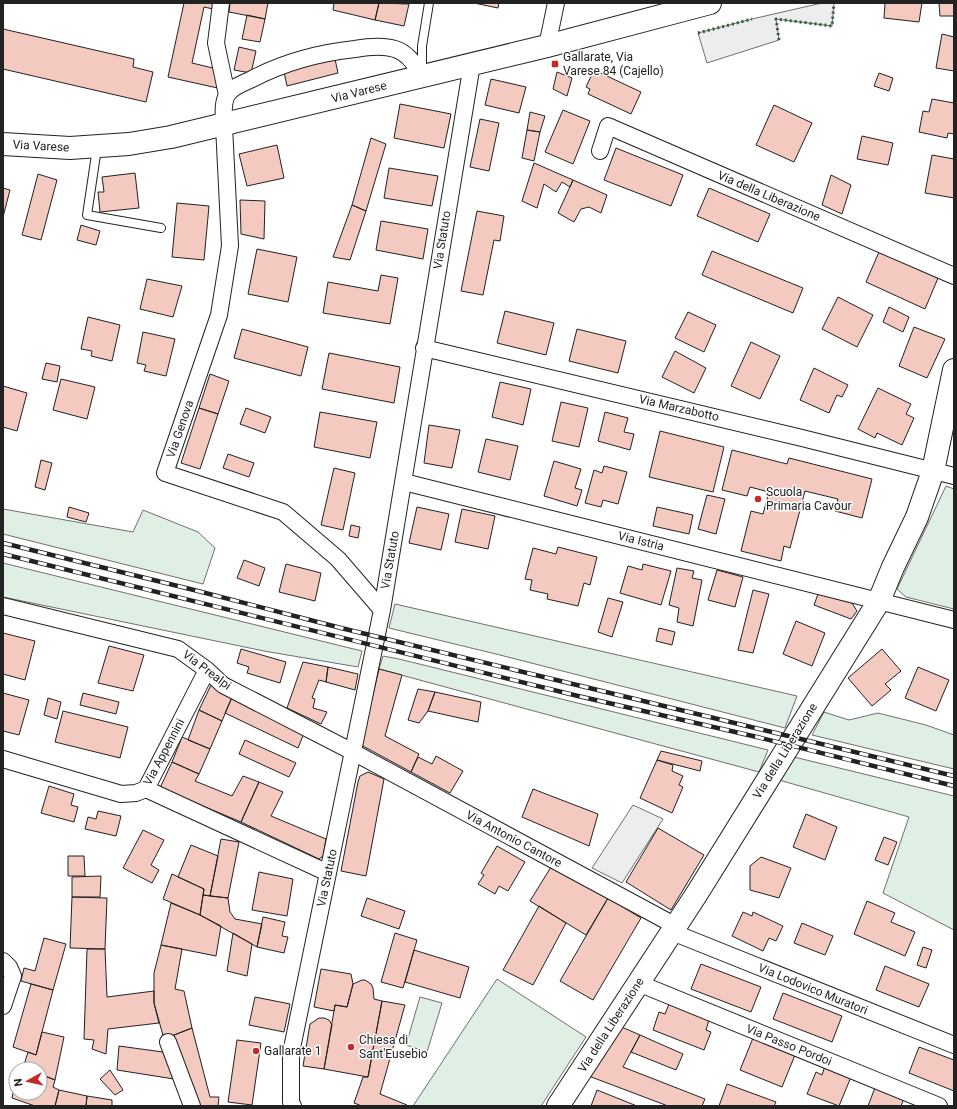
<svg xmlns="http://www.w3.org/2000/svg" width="957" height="1109" font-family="Roboto,sans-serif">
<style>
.green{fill:#e0efe3;stroke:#6f6f6f}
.parking{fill:#ededed;stroke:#6f6f6f}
.building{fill:#f3c9c0;stroke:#222}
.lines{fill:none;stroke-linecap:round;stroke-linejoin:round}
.lane-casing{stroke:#222;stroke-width:10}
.street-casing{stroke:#222;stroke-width:18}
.secondary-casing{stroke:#222;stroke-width:24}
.lane{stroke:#fff;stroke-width:8}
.street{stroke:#fff;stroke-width:16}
.secondary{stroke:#fff;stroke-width:22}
.rail-casing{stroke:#222;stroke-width:4.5}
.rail{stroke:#fff;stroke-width:3;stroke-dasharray:9;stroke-linecap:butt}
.hedge{stroke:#2f5e38;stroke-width:3;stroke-dasharray:2 3;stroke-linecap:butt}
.poi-dot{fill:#c62828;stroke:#fff;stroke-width:1.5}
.labels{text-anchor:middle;stroke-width:3;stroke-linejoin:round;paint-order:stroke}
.poi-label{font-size:12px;fill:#222;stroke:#fff;text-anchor:start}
.street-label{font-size:12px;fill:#222;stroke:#fff}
</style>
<rect width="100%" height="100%" fill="#fff"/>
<!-- green -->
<path class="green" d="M 946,486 L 954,489 L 954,609 L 906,597 L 897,589 Z
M 3,509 L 133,532 L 143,510 L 198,532 L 215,548 L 203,584 L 3,534 Z
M 3,563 L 362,651 L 358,667 L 264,651 L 3,597 Z
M 395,604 L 797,696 L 785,728 L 500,655 L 389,628 Z
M 383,656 L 399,659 L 768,750 L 759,772 L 379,669 Z
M 824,712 L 849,720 L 878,713 L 926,725 L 954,735 L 954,769 L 812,735 Z
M 794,757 L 954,796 L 954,930 L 883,893 L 909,817 L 779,780 Z
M 497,979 L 586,1037 L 541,1106 L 413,1106 Z
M 420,997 L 442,1003 L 427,1052 L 406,1045 Z"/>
<!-- parking -->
<path class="parking" d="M 822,3 L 834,3 L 832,26 L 776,19 L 779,40 L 707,63 L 698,33 L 752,19 Z
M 633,805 L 663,819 L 622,883 L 592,868 Z"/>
<!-- building -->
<path class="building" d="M 184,3 L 214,3 L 213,9 L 204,7 L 192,63 L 217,69 L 222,89 L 168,77 Z
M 230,3 L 268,3 L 265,19 L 229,12 Z
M 334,3 L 379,3 L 375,20 L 333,10 Z
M 379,3 L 409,4 L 404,26 L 375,20 Z
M 474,3 L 499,3 L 498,8 Z
M 885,3 L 922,3 L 919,22 L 884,18 Z
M 939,3 L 954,3 L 954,16 L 940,16 Z
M 247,15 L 265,19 L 260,42 L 242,39 Z
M 3,29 L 134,59 L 133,67 L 153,72 L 146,102 L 3,69 Z
M 942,34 L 954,37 L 954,71 L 936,68 Z
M 239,47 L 256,51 L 251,73 L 234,70 Z
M 335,59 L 338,73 L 287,86 L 284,72 Z
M 594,70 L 641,92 L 631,114 L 588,94 L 590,89 L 586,87 Z
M 557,72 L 572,78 L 567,96 L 553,89 Z
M 879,73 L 893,78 L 889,91 L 874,86 Z
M 491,79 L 526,87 L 519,113 L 485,105 Z
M 932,99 L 954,103 L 954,134 L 948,133 L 947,138 L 919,132 L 923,111 L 929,112 Z
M 400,104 L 451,114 L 444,148 L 394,138 Z
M 774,105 L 812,123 L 794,162 L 756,145 Z
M 563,110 L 590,121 L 573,164 L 545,152 Z
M 530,112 L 545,116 L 540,132 L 527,130 Z
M 480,119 L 499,123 L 489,171 L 470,167 Z
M 527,130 L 540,132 L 534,161 L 522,158 Z
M 862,136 L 893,143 L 888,165 L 857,159 Z
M 371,138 L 386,144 L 366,211 L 352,205 Z
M 277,145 L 284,178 L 247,186 L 239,154 Z
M 616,148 L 683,175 L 671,206 L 604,180 Z
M 932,155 L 954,159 L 954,198 L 925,193 Z
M 534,163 L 573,180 L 570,187 L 562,182 L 556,192 L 544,184 L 537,208 L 522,201 Z
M 389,168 L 438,176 L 432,206 L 384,198 Z
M 135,173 L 139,208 L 100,212 L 98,192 L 104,192 L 102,177 Z
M 38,174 L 57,180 L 41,240 L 22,235 Z
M 831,175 L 851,185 L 842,214 L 822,205 Z
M 573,180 L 607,195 L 601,213 L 589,207 L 581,209 L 574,222 L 558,213 Z
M 3,188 L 10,190 L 3,217 Z
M 709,188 L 770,214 L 758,242 L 697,216 Z
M 240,200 L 265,201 L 264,239 L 241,234 Z
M 177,203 L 209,206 L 204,260 L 172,257 Z
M 352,205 L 366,211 L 350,260 L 333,257 Z
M 477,211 L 504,216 L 500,241 L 494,240 L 483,295 L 461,291 Z
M 381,221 L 428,229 L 423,259 L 376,250 Z
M 81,225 L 100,231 L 96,245 L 77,240 Z
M 257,249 L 297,257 L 288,302 L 248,294 Z
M 712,251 L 803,288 L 793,313 L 702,275 Z
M 879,252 L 938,278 L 925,309 L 866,282 Z
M 381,275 L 398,278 L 390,324 L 323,313 L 328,282 L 378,291 Z
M 147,279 L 182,286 L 173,317 L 140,309 Z
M 838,297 L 873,315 L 857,347 L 822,329 Z
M 889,307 L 909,317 L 903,332 L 883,322 Z
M 505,311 L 554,323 L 546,355 L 497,343 Z
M 688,312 L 716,325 L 704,352 L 675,338 Z
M 88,317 L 120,325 L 112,361 L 91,356 L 92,351 L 81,349 Z
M 914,327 L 945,339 L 927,378 L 899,366 Z
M 242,329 L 308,347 L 301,376 L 234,358 Z
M 577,329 L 626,341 L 618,373 L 569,361 Z
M 143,332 L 175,339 L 166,376 L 144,371 L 146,365 L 137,363 Z
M 751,342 L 780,356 L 760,399 L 731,386 Z
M 675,351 L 706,368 L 694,393 L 662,377 Z
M 329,353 L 400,367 L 394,403 L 322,389 Z
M 46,363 L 60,366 L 57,382 L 42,379 Z
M 814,368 L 848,385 L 842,397 L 837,395 L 829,413 L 800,400 Z
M 210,374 L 229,381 L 218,414 L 199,408 Z
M 61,379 L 95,387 L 87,419 L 53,410 Z
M 500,382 L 531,389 L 523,425 L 492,417 Z
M 3,386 L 27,393 L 17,431 L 3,427 Z
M 878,388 L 911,404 L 906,414 L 914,418 L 902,445 L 877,433 L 875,438 L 858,429 Z
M 561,402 L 588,408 L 579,447 L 552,441 Z
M 199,408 L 218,414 L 200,469 L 181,463 Z
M 246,408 L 271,417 L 265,433 L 240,424 Z
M 320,412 L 377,422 L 370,458 L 314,447 Z
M 605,412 L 628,418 L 624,432 L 634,434 L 630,450 L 598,441 Z
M 429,425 L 460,430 L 452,468 L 424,463 Z
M 660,431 L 724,447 L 713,492 L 649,477 Z
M 486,439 L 518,446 L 510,480 L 478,472 Z
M 732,450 L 787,464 L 789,458 L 872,479 L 862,518 L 835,511 L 838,499 L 805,491 L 790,548 L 784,546 L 781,561 L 741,551 L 751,511 L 763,514 L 769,492 L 750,487 L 747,496 L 722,490 Z
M 228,454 L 254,463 L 249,477 L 223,468 Z
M 41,460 L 52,463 L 45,490 L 35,487 Z
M 554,461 L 581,469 L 575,488 L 582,490 L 577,506 L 544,496 Z
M 604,466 L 627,472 L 618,504 L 603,500 L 601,507 L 585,503 L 594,470 L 602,473 Z
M 334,468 L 355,473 L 343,530 L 321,525 Z
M 707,495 L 725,499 L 716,534 L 698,529 Z
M 69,507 L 89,513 L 86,522 L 67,517 Z
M 417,507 L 449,514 L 441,550 L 409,543 Z
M 657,507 L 693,515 L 689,534 L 653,526 Z
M 462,509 L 495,516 L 488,549 L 455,542 Z
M 351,525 L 360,527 L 358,538 L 349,536 Z
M 558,547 L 597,557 L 590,585 L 584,583 L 578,606 L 547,599 L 548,594 L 530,590 L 532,580 L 525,579 L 533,548 L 556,554 Z
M 244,560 L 265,568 L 259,586 L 237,578 Z
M 286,564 L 321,573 L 315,601 L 279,592 Z
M 643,564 L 671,571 L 661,605 L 620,593 L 628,566 L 642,570 Z
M 677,568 L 694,571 L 692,578 L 702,580 L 693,626 L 677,622 L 679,608 L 669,605 Z
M 717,570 L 743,577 L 735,607 L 708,600 Z
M 753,590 L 769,594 L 753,653 L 738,650 Z
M 818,594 L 852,603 L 857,611 L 851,619 L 814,605 Z
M 608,598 L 623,602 L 612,637 L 598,632 Z
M 796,621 L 825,633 L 812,666 L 783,654 Z
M 659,628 L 675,632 L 672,645 L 656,641 Z
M 3,633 L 35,641 L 25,680 L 3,674 Z
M 109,646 L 144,655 L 133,691 L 98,683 Z
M 241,649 L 286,662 L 280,683 L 247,673 L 249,667 L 237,663 Z
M 882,649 L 901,671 L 885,684 L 891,690 L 872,706 L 848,678 Z
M 303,662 L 328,667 L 326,682 L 319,680 L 312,698 L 315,699 L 313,708 L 327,712 L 321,724 L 287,708 Z
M 328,667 L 358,674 L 355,690 L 326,682 Z
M 918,667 L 949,680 L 936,711 L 905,698 Z
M 379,669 L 402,675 L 385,736 L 419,754 L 411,772 L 361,745 Z
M 211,685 L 233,695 L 222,721 L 199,710 Z
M 418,689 L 435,692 L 428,711 L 419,723 L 408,720 Z
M 435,692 L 481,702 L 478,722 L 428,711 Z
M 3,693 L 29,700 L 19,735 L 3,731 Z
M 83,693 L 119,702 L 116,714 L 80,705 Z
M 233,695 L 305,731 L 298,748 L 225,713 Z
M 48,698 L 61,702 L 57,719 L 44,715 Z
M 199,710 L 222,721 L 210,749 L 188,740 Z
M 63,711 L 128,727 L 120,758 L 55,742 Z
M 182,737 L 210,749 L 199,774 L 172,762 Z
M 245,740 L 296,763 L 289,777 L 239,754 Z
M 661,751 L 702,761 L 700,771 L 657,760 Z
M 436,756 L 463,771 L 450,793 L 411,772 L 418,757 L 432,764 Z
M 657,760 L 673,765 L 672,771 L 683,776 L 679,785 L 683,787 L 672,813 L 640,798 Z
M 172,762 L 199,774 L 195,781 L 232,796 L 243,776 L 259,782 L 241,822 L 160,788 Z
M 368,772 L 384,779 L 366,876 L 341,871 L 358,782 L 360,776 Z
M 259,782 L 283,792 L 271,816 L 326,839 L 323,856 L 319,859 L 241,822 Z
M 49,786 L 74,794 L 71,805 L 78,807 L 74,822 L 41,813 Z
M 533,789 L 598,814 L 589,846 L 522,817 Z
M 98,811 L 121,816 L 116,836 L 85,829 L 88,817 L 96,819 Z
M 806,814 L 837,827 L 825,860 L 793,847 Z
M 658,828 L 704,855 L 671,910 L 626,882 Z
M 143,830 L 164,840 L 151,865 L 159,870 L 152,883 L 123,868 Z
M 884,837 L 897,842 L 888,865 L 875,860 Z
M 221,839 L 239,842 L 228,898 L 210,896 Z
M 191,845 L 218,856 L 210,896 L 203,895 L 204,889 L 178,877 Z
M 497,846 L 525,862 L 508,891 L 499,886 L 495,894 L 478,884 L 484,875 L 481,873 Z
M 68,856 L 84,856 L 85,876 L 68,876 Z
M 761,857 L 791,868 L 779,898 L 750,890 L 750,866 Z
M 551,867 L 608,898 L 586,935 L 530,901 Z
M 259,872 L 293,879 L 287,916 L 252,910 Z
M 172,874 L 204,889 L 200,915 L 163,899 Z
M 101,876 L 100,897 L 72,897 L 72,877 Z
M 203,895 L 228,898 L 230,912 L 235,919 L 262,924 L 257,947 L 200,915 Z
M 72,897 L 107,898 L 105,949 L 70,948 Z
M 367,898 L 405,911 L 399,929 L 361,916 Z
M 608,898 L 641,918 L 593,1000 L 560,981 Z
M 867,901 L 895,913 L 891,922 L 915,932 L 905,956 L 854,934 Z
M 171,903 L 200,915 L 221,926 L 216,956 L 161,945 Z
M 539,906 L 566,923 L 533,985 L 503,970 Z
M 743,912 L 752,916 L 753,912 L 783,926 L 776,941 L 769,938 L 763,951 L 732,936 Z
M 263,917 L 285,922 L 282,936 L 288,937 L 284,953 L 257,947 Z
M 802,923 L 833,936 L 825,955 L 794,943 Z
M 233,933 L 252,944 L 247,976 L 227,971 Z
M 395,933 L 417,940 L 403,988 L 381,982 Z
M 44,938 L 66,944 L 53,990 L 21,981 L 24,968 L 35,971 Z
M 161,945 L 182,949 L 175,989 L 184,991 L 192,1028 L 164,1039 L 154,1003 L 154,973 Z
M 923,947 L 932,950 L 926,968 L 917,965 Z
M 87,949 L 105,949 L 107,997 L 154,991 L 154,1003 L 159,1023 L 108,1029 L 106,1054 L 92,1049 L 94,1040 L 84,1039 Z
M 414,950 L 469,967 L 460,998 L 405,982 Z
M 701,964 L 761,987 L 751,1012 L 691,989 Z
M 885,966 L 929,984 L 919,1007 L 876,990 Z
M 321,969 L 351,974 L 353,984 L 347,1007 L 335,1005 L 334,1011 L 314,1007 Z
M 362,980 L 365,980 L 371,984 L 373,988 L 374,999 L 382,1001 L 368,1077 L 324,1069 L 335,1005 L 347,1007 L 353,984 Z
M 31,984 L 53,990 L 36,1055 L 13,1047 Z
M 783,993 L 842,1016 L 832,1042 L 773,1019 Z
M 255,997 L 290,1004 L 284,1032 L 249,1025 Z
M 382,1001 L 405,1005 L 380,1094 L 407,1105 L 406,1106 L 362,1106 L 354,1103 L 363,1077 L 368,1077 Z
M 669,1004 L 709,1020 L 706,1030 L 711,1032 L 704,1050 L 653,1030 L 659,1012 L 665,1014 Z
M 319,1018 L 324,1018 L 329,1020 L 332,1025 L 324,1069 L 303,1066 L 310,1024 Z
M 617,1025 L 640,1035 L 623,1067 L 705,1099 L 702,1106 L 668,1106 L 586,1075 Z
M 192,1028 L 210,1097 L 219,1097 L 218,1106 L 195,1106 L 169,1037 Z
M 42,1032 L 64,1037 L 55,1080 L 40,1074 L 40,1069 L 23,1068 L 28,1052 L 36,1055 Z
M 640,1035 L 683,1054 L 676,1070 L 631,1052 Z
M 753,1038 L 795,1055 L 782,1087 L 740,1070 Z
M 237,1040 L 261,1043 L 252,1105 L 228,1102 Z
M 119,1046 L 163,1052 L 174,1079 L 117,1070 Z
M 919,1047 L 954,1060 L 954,1091 L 909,1073 Z
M 825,1066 L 851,1077 L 839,1106 L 807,1094 L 816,1072 L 822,1075 Z
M 110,1070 L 123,1090 L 115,1095 L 100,1079 Z
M 40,1074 L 55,1080 L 53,1087 L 59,1090 L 55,1106 L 35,1106 L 12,1098 L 16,1079 L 16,1093 L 40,1093 Z
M 727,1084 L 776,1102 L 774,1106 L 719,1106 Z
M 876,1085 L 905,1096 L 901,1106 L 868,1106 Z
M 59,1090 L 87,1096 L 86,1106 L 55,1106 Z
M 597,1090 L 637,1106 L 591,1106 Z
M 87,1096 L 112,1100 L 112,1106 L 86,1106 Z"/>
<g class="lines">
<defs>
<path id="lane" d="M 422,71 L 422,46 L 429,3
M 97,148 L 87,215 L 161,228"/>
<path id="street" d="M 221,3 L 216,43 L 227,95
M 547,46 L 556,3
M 600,151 L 608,126 L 954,276
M 424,348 L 802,438 L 954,476
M 404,482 L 954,620
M 3,606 L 178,649 L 207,670 L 223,685 L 353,752 L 676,926
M 382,610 L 338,559 L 283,512 L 165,473 L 219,315 L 230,246 L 224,126 C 224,116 222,104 227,95 C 231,88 243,83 250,80 C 284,62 317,53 355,49 C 367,47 382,45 395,49 C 408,53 415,65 423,76
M 3,759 L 121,794 L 136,793 L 146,789 L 207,670
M 146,789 L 328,873
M 672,932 L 954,1045
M 3,961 L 9,967 L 13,976 L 3,1006
M 638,983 L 939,1106
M 168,1042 L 192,1106
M 293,1106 L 291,1102 L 291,1053 L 382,610 L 472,64"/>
<path id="secondary" d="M 3,144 L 70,148 L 129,144 L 171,137 L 547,46 L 710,3
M 558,1106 L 696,895 L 879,601 L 893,567 L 917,517 L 933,471 L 954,370"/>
</defs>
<!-- lane casing -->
<use href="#lane" class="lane-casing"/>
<!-- street casing -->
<use href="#street" class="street-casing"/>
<!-- secondary casing -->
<use href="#secondary" class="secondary-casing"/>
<!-- lane -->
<use href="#lane" class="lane"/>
<!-- street -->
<use href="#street" class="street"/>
<!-- secondary -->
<use href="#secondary" class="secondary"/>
<defs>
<path id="rail" d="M 3,543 L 190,589 L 341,628 L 954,776
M 3,554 L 578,696 L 757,737 L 954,786"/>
</defs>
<!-- rail casing -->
<use href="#rail" class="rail-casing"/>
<!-- rail -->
<use href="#rail" class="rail"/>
<!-- hedge -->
<path class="hedge" d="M 698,33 L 752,19
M 779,40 L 776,19 L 832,26 L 834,3"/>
</g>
<!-- markers -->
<g class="poi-dot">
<rect x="551" y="60" width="8" height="8" rx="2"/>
<circle cx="758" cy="499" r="4"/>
<circle cx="351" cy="1047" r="4"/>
<circle cx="256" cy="1051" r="4"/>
</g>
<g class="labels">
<!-- poi labels -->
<g class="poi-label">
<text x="563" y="61">Gallarate, Via<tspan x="563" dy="14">Varese 84 (Cajello)</tspan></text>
<text x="766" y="496">Scuola<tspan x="766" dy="14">Primaria Cavour</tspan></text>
<text x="359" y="1044">Chiesa di<tspan x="359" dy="14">Sant'Eusebio</tspan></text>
<text x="264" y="1055">Gallarate 1</text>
</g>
<!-- street labels -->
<g class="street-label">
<text transform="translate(359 92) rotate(-14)" y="4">Via Varese</text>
<text transform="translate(41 146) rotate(3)" y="4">Via Varese</text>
<text transform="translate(769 196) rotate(23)" y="4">Via della Liberazione</text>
<text transform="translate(442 240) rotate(-81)" y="4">Via Statuto</text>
<text transform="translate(679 408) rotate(13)" y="4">Via Marzabotto</text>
<text transform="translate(180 429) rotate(-71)" y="4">Via Genova</text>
<text transform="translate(641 541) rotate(14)" y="4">Via Istria</text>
<text transform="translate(390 560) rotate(-80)" y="4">Via Statuto</text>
<text transform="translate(207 670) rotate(37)" y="4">Via Prealpi</text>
<text transform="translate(785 751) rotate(-58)" y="4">Via della Liberazione</text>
<text transform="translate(164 752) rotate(-62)" y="4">Via Appennini</text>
<text transform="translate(514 839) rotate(28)" y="4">Via Antonio Cantore</text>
<text transform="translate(327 878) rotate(-78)" y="4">Via Statuto</text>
<text transform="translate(813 989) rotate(22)" y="4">Via Lodovico Muratori</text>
<text transform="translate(611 1025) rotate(-57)" y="4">Via della Liberazione</text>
<text transform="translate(789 1045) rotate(22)" y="4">Via Passo Pordoi</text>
</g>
</g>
<!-- border -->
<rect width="957" height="1109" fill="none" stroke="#222222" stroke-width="8"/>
<!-- north arrow -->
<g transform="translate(28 1081) rotate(262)"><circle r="19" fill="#ffffff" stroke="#a7a7a7"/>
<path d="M0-3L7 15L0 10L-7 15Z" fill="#c62828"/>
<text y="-6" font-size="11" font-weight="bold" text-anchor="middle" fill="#222222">N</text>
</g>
</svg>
